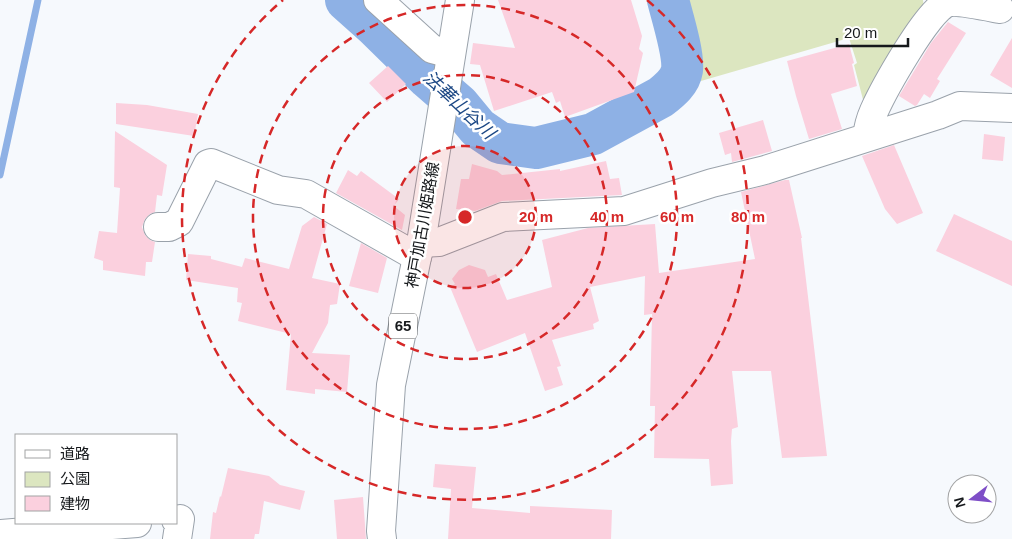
<svg xmlns="http://www.w3.org/2000/svg" width="1012" height="539" font-family="Arial,'Noto Sans JP',sans-serif">
<style>
.green{fill:#dce6c0}
.lines{fill:none;stroke-linecap:round;stroke-linejoin:round}
.stream{stroke:#8eb1e5;stroke-width:7}
.river{stroke:#8eb1e5;stroke-width:42}
.building{fill:#fbd0de}
.minor-casing{stroke:#9aa2ab;stroke-width:30}
.major-casing{stroke:#9aa2ab;stroke-width:30}
.minor{stroke:#fff;stroke-width:28}
.major{stroke:#fff;stroke-width:28}
.ring{fill:none;stroke:#d62828;stroke-width:2.5;stroke-dasharray:9 6}
.labels{text-anchor:middle;stroke-width:5;stroke-linejoin:round;paint-order:stroke}
.shield{fill:#fff;stroke:#5c5e60;stroke-width:1}
.shield-label{font-size:15px;font-weight:bold;fill:#16191c}
.street-label{font-size:16px;fill:#16191c;stroke:#fff}
.water-label{font-size:18px;font-style:italic;fill:#1c4885;stroke:#fff}
.centre{fill:#d62828;stroke:#fff;stroke-width:2.5}
.ring-label{font-size:15px;text-anchor:middle;font-weight:bold;fill:#d62828;stroke:#fff;stroke-width:5;stroke-linejoin:round;paint-order:stroke}
</style>
<rect width="100%" height="100%" fill="#f6f9fd"/>
<!-- green -->
<path class="green" d="M 677,0 L 923,0 L 925,16 L 867,115 L 854,65 L 857,63 L 849,38 L 694,83 L 688,59 Z"/>
<g class="lines">
<!-- stream -->
<path class="stream" d="M 0,175 L 38,0"/>
<!-- river -->
<path class="river" d="M 346,0 L 374,25 L 428,78 L 459,105 L 478,128 L 500,143 L 536,148 L 593,134 L 661,97 C 670,90 680,82 682,70 C 684,54 672,16 668,0"/>
</g>
<!-- building -->
<path class="building" d="M 498,0 L 631,0 L 642,36 L 639,49 L 643,53 L 634,92 L 565,117 L 560,101 L 556,103 L 552,92 L 494,111 L 480,65 L 470,64 L 473,43 L 515,48 Z
M 948,22 L 966,33 L 937,79 L 940,81 L 930,98 L 924,94 L 917,105 L 915,106 L 899,96 L 931,43 Z
M 1012,38 L 1012,88 L 990,75 Z
M 849,44 L 854,63 L 852,64 L 857,86 L 831,94 L 842,129 L 809,139 L 796,96 L 787,61 Z
M 388,66 L 406,84 L 387,102 L 369,83 Z
M 116,103 L 147,105 L 198,114 L 194,136 L 116,124 Z
M 763,120 L 772,151 L 732,162 L 731,153 L 725,155 L 719,133 Z
M 115,131 L 167,165 L 162,196 L 157,195 L 155,212 L 150,214 L 145,219 L 142,227 L 145,235 L 150,240 L 155,242 L 152,262 L 146,262 L 145,276 L 103,270 L 103,261 L 94,258 L 99,231 L 117,233 L 120,188 L 114,187 Z
M 984,134 L 1005,137 L 1003,161 L 982,159 Z
M 894,145 L 923,213 L 897,224 L 885,209 L 862,156 Z
M 606,161 L 610,179 L 619,178 L 622,195 L 502,201 L 475,211 L 456,209 L 461,179 L 469,179 L 472,164 L 497,171 L 502,175 L 560,169 L 560,171 Z
M 348,170 L 357,176 L 361,171 L 399,199 L 394,206 L 405,215 L 402,230 L 336,193 Z
M 785,180 L 789,180 L 802,238 L 801,238 L 827,456 L 782,458 L 771,371 L 732,371 L 738,427 L 732,429 L 731,441 L 733,484 L 711,486 L 709,459 L 654,458 L 655,406 L 650,406 L 652,314 L 644,315 L 645,276 L 590,287 L 599,321 L 593,324 L 594,329 L 552,340 L 561,366 L 557,367 L 563,385 L 545,391 L 525,333 L 477,352 L 450,287 L 455,284 L 452,279 L 459,270 L 469,265 L 485,270 L 488,277 L 496,274 L 507,300 L 552,287 L 542,240 L 588,228 L 655,224 L 659,273 L 755,259 L 741,192 Z
M 954,214 L 1012,241 L 1012,286 L 936,251 Z
M 314,217 L 327,224 L 312,278 L 340,284 L 337,304 L 330,305 L 328,323 L 312,353 L 350,355 L 347,392 L 315,389 L 315,394 L 286,390 L 291,334 L 238,321 L 242,303 L 237,302 L 238,288 L 186,280 L 188,254 L 211,256 L 211,259 L 242,267 L 245,258 L 289,269 L 302,226 Z
M 361,243 L 387,258 L 378,293 L 349,286 Z
M 435,464 L 476,467 L 472,508 L 530,513 L 530,506 L 612,510 L 611,539 L 448,539 L 451,489 L 433,487 Z
M 228,468 L 269,476 L 280,485 L 305,491 L 300,510 L 264,501 L 259,534 L 255,534 L 254,539 L 210,539 L 213,512 L 216,513 L 220,496 L 221,497 Z
M 363,497 L 366,539 L 337,539 L 334,500 Z"/>
<g class="lines">
<defs>
<path id="minor" d="M 378,0 L 432,49 L 451,54
M 867,137 C 868,128 870,120 874,111 C 883,91 928,9 947,3 C 955,0 989,7 1000,9
M 158,227 L 169,227 L 179,222 L 208,164 L 211,163 L 278,190 L 306,194 L 417,257
M 421,243 L 439,242 L 503,217 L 624,211 L 712,183 L 765,170 L 938,115 L 960,106 L 1012,108
M 176,520 L 180,519 L 177,539
M 0,534 L 137,523"/>
<path id="major" d="M 382,539 L 381,531 L 391,385 L 417,257 L 421,243 L 460,0"/>
</defs>
<!-- minor casing -->
<use href="#minor" class="minor-casing"/>
<!-- major casing -->
<use href="#major" class="major-casing"/>
<!-- minor -->
<use href="#minor" class="minor"/>
<!-- major -->
<use href="#major" class="major"/>
</g>
<!-- distance rings -->
<circle cx="465" cy="217" r="71" fill="#d62828" fill-opacity=".12"/>
<g class="ring">
<circle cx="465" cy="217" r="71"/>
<circle cx="465" cy="217" r="142"/>
<circle cx="465" cy="217" r="212"/>
<path d="M647 0A283 283 0 1 1 283 0"/>
</g>
<g class="labels">
<!-- shield labels -->
<rect class="shield" x="389" y="313.5" width="28" height="25" rx="4"/>
<g class="shield-label">
<text x="403" y="331">65</text>
</g>
<!-- street labels -->
<g class="street-label">
<text transform="translate(422 225) rotate(-80)" y="6">神戸加古川姫路線</text>
</g>
<!-- water labels -->
<g class="water-label">
<text transform="translate(459 105) rotate(43)" y="6">法華山谷川</text>
</g>
</g>
<circle cx="465" cy="217" r="8" class="centre"/>
<g class="ring-label">
<text x="536" y="222">20 m</text>
<text x="607" y="222">40 m</text>
<text x="677" y="222">60 m</text>
<text x="748" y="222">80 m</text>
</g>
<!-- legend -->
<rect x="15" y="434" width="162" height="90" fill="#ffffff" stroke="#a2a3a4"/>
<rect x="25" y="450" width="25" height="8" fill="#ffffff" stroke="#a2a3a4"/>
<text x="60" y="459" font-size="15" fill="#16191c">道路</text>
<rect x="25" y="472" width="25" height="15" fill="#dce6c0" stroke="#a2a3a4"/>
<text x="60" y="484" font-size="15" fill="#16191c">公園</text>
<rect x="25" y="496" width="25" height="15" fill="#fbd0de" stroke="#a2a3a4"/>
<text x="60" y="509" font-size="15" fill="#16191c">建物</text>
<!-- north arrow -->
<g transform="translate(972 499) rotate(254)"><circle r="24" fill="#ffffff" stroke="#a2a3a4"/>
<path d="M0-4L9 19L0 12L-9 19Z" fill="#7e4ec7"/>
<text y="-8" font-size="14" font-weight="bold" text-anchor="middle" fill="#16191c">N</text>
</g>
<!-- scale -->
<path d="M837 38v8h71v-8" fill="none" stroke="#16191c" stroke-width="2.5"/>
<text x="844" y="38" font-size="15" fill="#16191c" stroke="#ffffff" stroke-width="4" paint-order="stroke">20 m</text>
</svg>
